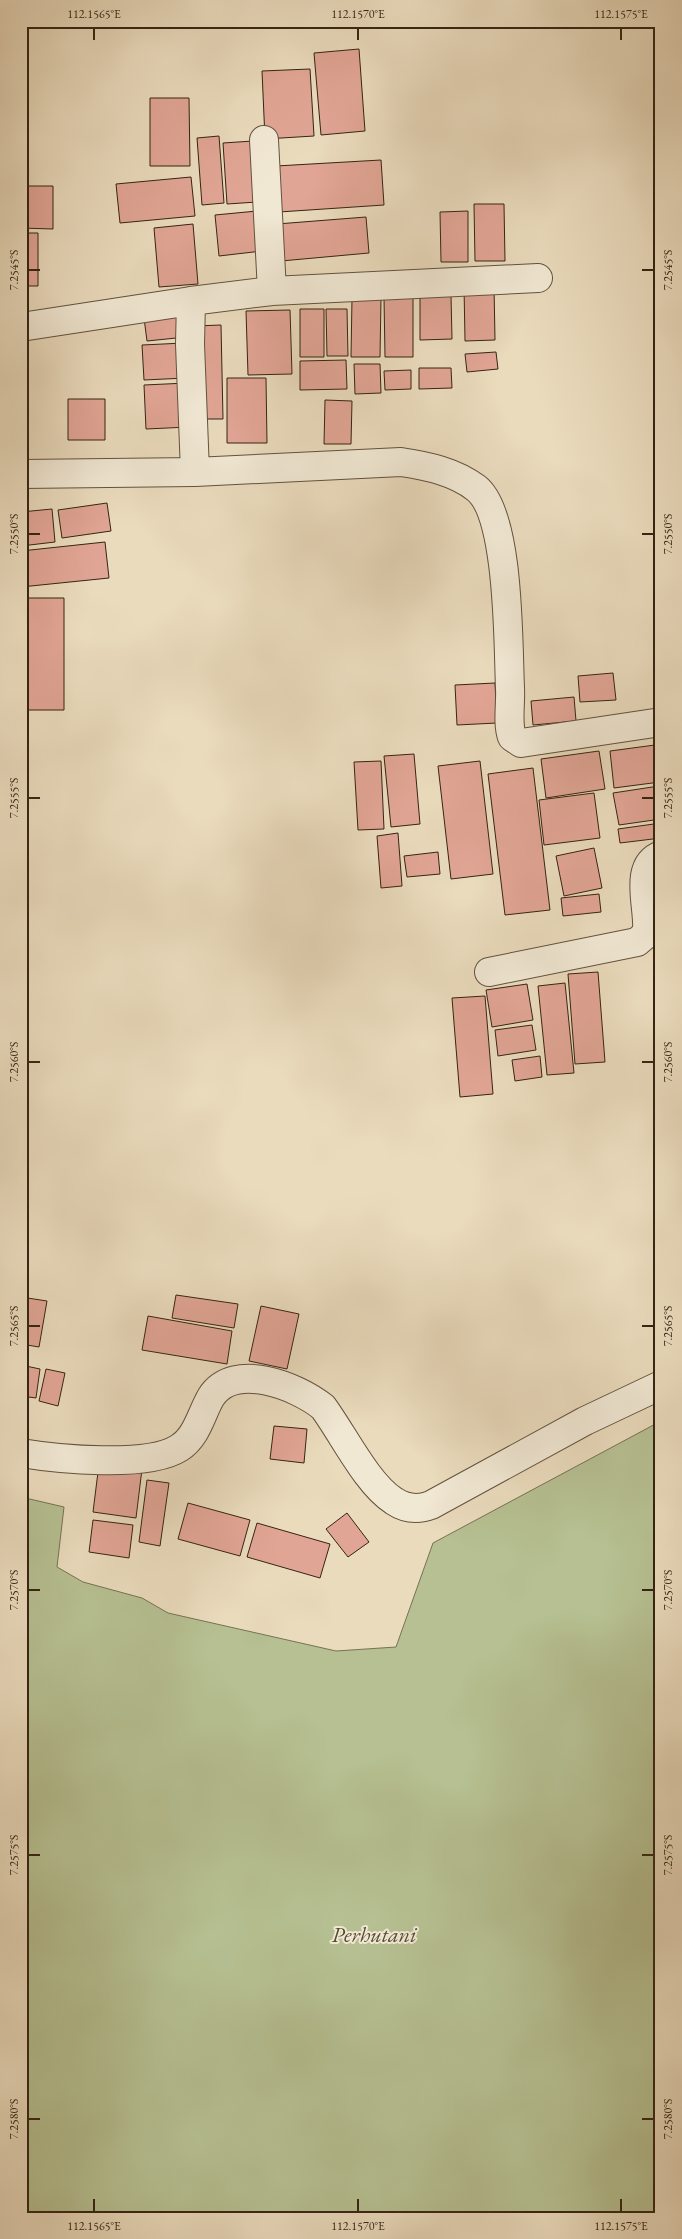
<svg xmlns="http://www.w3.org/2000/svg" width="682" height="2239" font-family="'EB Garamond',serif">
<style>
.green{fill:#b6c092;stroke:#767252}
.building{fill:#e1a595;stroke:#352413}
.lines{fill:none;stroke-linecap:round;stroke-linejoin:round}
.minor-casing{stroke:#62523e;stroke-width:30}
.minor{stroke:#f1e8d4;stroke-width:28}
.ticks{fill:none;stroke:#352413;stroke-width:2}
.labels{text-anchor:middle;stroke-width:4;stroke-linejoin:round;paint-order:stroke}
.park-label{font-size:22px;font-style:italic;fill:#554b33;stroke:#f1e8d4}
.neatline{fill:none;stroke:#352413;stroke-width:2}
.ticks-label{font-size:12px;text-anchor:middle;fill:#352413}
</style>
<rect width="100%" height="100%" fill="#eadbbd"/>
<filter id="stains"><feTurbulence type="fractalNoise" baseFrequency=".004" numOctaves="4"/><feColorMatrix values="0 0 0 0 .2 0 0 0 0 .09 0 0 0 0 .02 0 0 0 .5 -.17"/></filter>
<radialGradient id="worn" r=".72"><stop offset=".6" stop-color="#630" stop-opacity="0"/><stop offset="1" stop-color="#630" stop-opacity=".3"/></radialGradient>
<!-- green -->
<path class="green" d="M 661,1421 L 661,2218 L 21,2218 L 21,1497 L 64,1507 L 57,1567 L 83,1582 L 142,1598 L 168,1613 L 336,1651 L 396,1647 L 433,1543 Z"/>
<!-- building -->
<path class="building" d="M 359,49 L 365,131 L 321,135 L 314,53 Z
M 310,69 L 314,136 L 265,139 L 262,71 Z
M 150,98 L 189,98 L 190,166 L 150,166 Z
M 219,136 L 224,203 L 202,205 L 197,138 Z
M 253,141 L 257,202 L 227,204 L 223,143 Z
M 381,160 L 384,205 L 279,212 L 276,166 Z
M 191,177 L 195,216 L 120,223 L 116,184 Z
M 21,186 L 53,186 L 53,229 L 21,228 Z
M 474,204 L 504,204 L 505,261 L 475,261 Z
M 257,211 L 262,251 L 219,256 L 215,215 Z
M 468,211 L 468,262 L 441,262 L 440,212 Z
M 366,217 L 369,253 L 281,261 L 277,224 Z
M 193,224 L 198,284 L 159,287 L 154,228 Z
M 21,233 L 38,233 L 38,286 L 21,286 Z
M 464,286 L 494,286 L 495,340 L 465,341 Z
M 420,296 L 451,296 L 452,339 L 420,340 Z
M 384,297 L 413,297 L 413,357 L 385,357 Z
M 352,298 L 381,298 L 380,357 L 351,357 Z
M 300,309 L 324,309 L 324,357 L 300,357 Z
M 326,309 L 347,309 L 348,356 L 327,356 Z
M 290,310 L 292,374 L 248,375 L 246,311 Z
M 185,315 L 186,337 L 147,341 L 144,318 Z
M 221,325 L 223,419 L 196,419 L 194,326 Z
M 184,343 L 186,378 L 144,380 L 142,345 Z
M 496,352 L 498,369 L 467,372 L 465,354 Z
M 346,360 L 347,389 L 300,390 L 300,361 Z
M 354,364 L 380,364 L 381,393 L 355,394 Z
M 419,368 L 451,368 L 452,388 L 419,389 Z
M 411,370 L 411,389 L 385,390 L 384,371 Z
M 227,378 L 266,378 L 267,443 L 227,443 Z
M 187,383 L 189,427 L 146,429 L 144,385 Z
M 68,399 L 105,399 L 105,440 L 68,440 Z
M 325,400 L 352,401 L 351,444 L 324,444 Z
M 107,503 L 111,531 L 62,538 L 58,510 Z
M 52,509 L 55,542 L 21,546 L 21,512 Z
M 105,542 L 109,578 L 21,587 L 21,551 Z
M 21,598 L 64,598 L 64,710 L 21,710 Z
M 613,673 L 616,700 L 580,702 L 578,676 Z
M 495,683 L 497,723 L 457,725 L 455,685 Z
M 574,697 L 576,721 L 533,725 L 531,701 Z
M 655,745 L 660,782 L 614,788 L 610,751 Z
M 599,751 L 605,789 L 546,798 L 541,759 Z
M 414,754 L 420,824 L 391,827 L 384,756 Z
M 381,761 L 384,829 L 358,830 L 354,762 Z
M 480,761 L 493,874 L 451,879 L 438,766 Z
M 533,768 L 550,910 L 505,915 L 488,774 Z
M 659,786 L 661,819 L 619,825 L 613,793 Z
M 594,793 L 600,838 L 544,845 L 539,800 Z
M 21,801 L 23,801 L 22,846 L 21,846 Z
M 661,823 L 661,838 L 620,843 L 618,829 Z
M 398,833 L 402,886 L 381,888 L 377,836 Z
M 594,848 L 602,888 L 564,896 L 556,856 Z
M 438,852 L 440,874 L 407,877 L 404,856 Z
M 661,868 L 661,929 L 649,869 Z
M 599,894 L 601,912 L 563,916 L 561,898 Z
M 598,972 L 605,1062 L 575,1064 L 568,974 Z
M 565,983 L 574,1073 L 547,1075 L 538,986 Z
M 527,984 L 533,1020 L 492,1027 L 486,990 Z
M 485,996 L 493,1094 L 460,1097 L 452,998 Z
M 532,1025 L 536,1050 L 498,1056 L 495,1030 Z
M 540,1056 L 542,1077 L 515,1081 L 512,1060 Z
M 176,1295 L 238,1304 L 234,1328 L 172,1318 Z
M 21,1297 L 47,1301 L 39,1347 L 21,1344 Z
M 261,1306 L 299,1314 L 287,1369 L 249,1361 Z
M 148,1316 L 232,1331 L 227,1364 L 142,1350 Z
M 21,1365 L 40,1369 L 36,1398 L 21,1396 Z
M 46,1369 L 65,1373 L 58,1406 L 39,1401 Z
M 274,1426 L 307,1429 L 304,1463 L 270,1459 Z
M 99,1464 L 142,1469 L 136,1518 L 93,1512 Z
M 147,1480 L 169,1483 L 160,1546 L 139,1542 Z
M 188,1503 L 250,1520 L 240,1556 L 178,1539 Z
M 347,1513 L 369,1542 L 348,1557 L 326,1529 Z
M 93,1520 L 133,1525 L 129,1558 L 89,1552 Z
M 257,1523 L 330,1544 L 320,1578 L 247,1557 Z"/>
<g class="lines">
<defs>
<path id="minor" d="M 264,140 L 272,291
M 21,327 L 191,301
M 195,472 L 190,344 L 191,301 L 272,291 L 538,278
M 21,474 L 195,472 L 401,462 C 428,466 455,472 476,488 C 510,514 508,645 510,688 C 511,703 507,723 512,737 L 521,743 L 661,722
M 489,972 L 637,942 L 644,936 L 647,930 C 649,906 633,866 661,855
M 21,1453 C 57,1459 148,1468 179,1448 C 197,1437 201,1414 211,1397 C 234,1361 297,1386 323,1407 C 343,1434 367,1484 394,1501 C 406,1509 418,1510 431,1505 L 585,1421 L 661,1385"/>
</defs>
<!-- minor casing -->
<use href="#minor" class="minor-casing"/>
<!-- minor -->
<use href="#minor" class="minor"/>
</g>
<!-- ticks -->
<path class="ticks" d="M 94,28 L 94,40M 358,28 L 358,40M 621,28 L 621,40M 28,270 L 40,270M 642,270 L 654,270M 28,534 L 40,534M 642,534 L 654,534M 28,798 L 40,798M 642,798 L 654,798M 28,1062 L 40,1062M 642,1062 L 654,1062M 28,1326 L 40,1326M 642,1326 L 654,1326M 28,1590 L 40,1590M 642,1590 L 654,1590M 28,1855 L 40,1855M 642,1855 L 654,1855M 28,2119 L 40,2119M 642,2119 L 654,2119M 94,2199 L 94,2212M 358,2199 L 358,2212M 621,2199 L 621,2212"/>
<g class="labels">
<!-- park labels -->
<g class="park-label">
<text x="374" y="1942">Perhutani</text>
</g>
</g>
<!-- margin -->
<rect width="682" height="2239" fill="none" stroke="#eadbbd" stroke-width="55"/>
<rect x="28" y="28" width="626" height="2184" class="neatline"/>
<g class="ticks-label">
<text x="94" y="18">112.1565°E</text>
<text x="358" y="18">112.1570°E</text>
<text x="621" y="18">112.1575°E</text>
<text transform="translate(14 270) rotate(-90)" y="4">7.2545°S</text>
<text transform="translate(668 270) rotate(-90)" y="4">7.2545°S</text>
<text transform="translate(14 534) rotate(-90)" y="4">7.2550°S</text>
<text transform="translate(668 534) rotate(-90)" y="4">7.2550°S</text>
<text transform="translate(14 798) rotate(-90)" y="4">7.2555°S</text>
<text transform="translate(668 798) rotate(-90)" y="4">7.2555°S</text>
<text transform="translate(14 1062) rotate(-90)" y="4">7.2560°S</text>
<text transform="translate(668 1062) rotate(-90)" y="4">7.2560°S</text>
<text transform="translate(14 1326) rotate(-90)" y="4">7.2565°S</text>
<text transform="translate(668 1326) rotate(-90)" y="4">7.2565°S</text>
<text transform="translate(14 1590) rotate(-90)" y="4">7.2570°S</text>
<text transform="translate(668 1590) rotate(-90)" y="4">7.2570°S</text>
<text transform="translate(14 1855) rotate(-90)" y="4">7.2575°S</text>
<text transform="translate(668 1855) rotate(-90)" y="4">7.2575°S</text>
<text transform="translate(14 2119) rotate(-90)" y="4">7.2580°S</text>
<text transform="translate(668 2119) rotate(-90)" y="4">7.2580°S</text>
<text x="94" y="2230">112.1565°E</text>
<text x="358" y="2230">112.1570°E</text>
<text x="621" y="2230">112.1575°E</text>
</g>
<rect width="100%" height="100%" filter="url(#stains)"/>
<rect width="100%" height="100%" fill="url(#worn)"/>
</svg>
